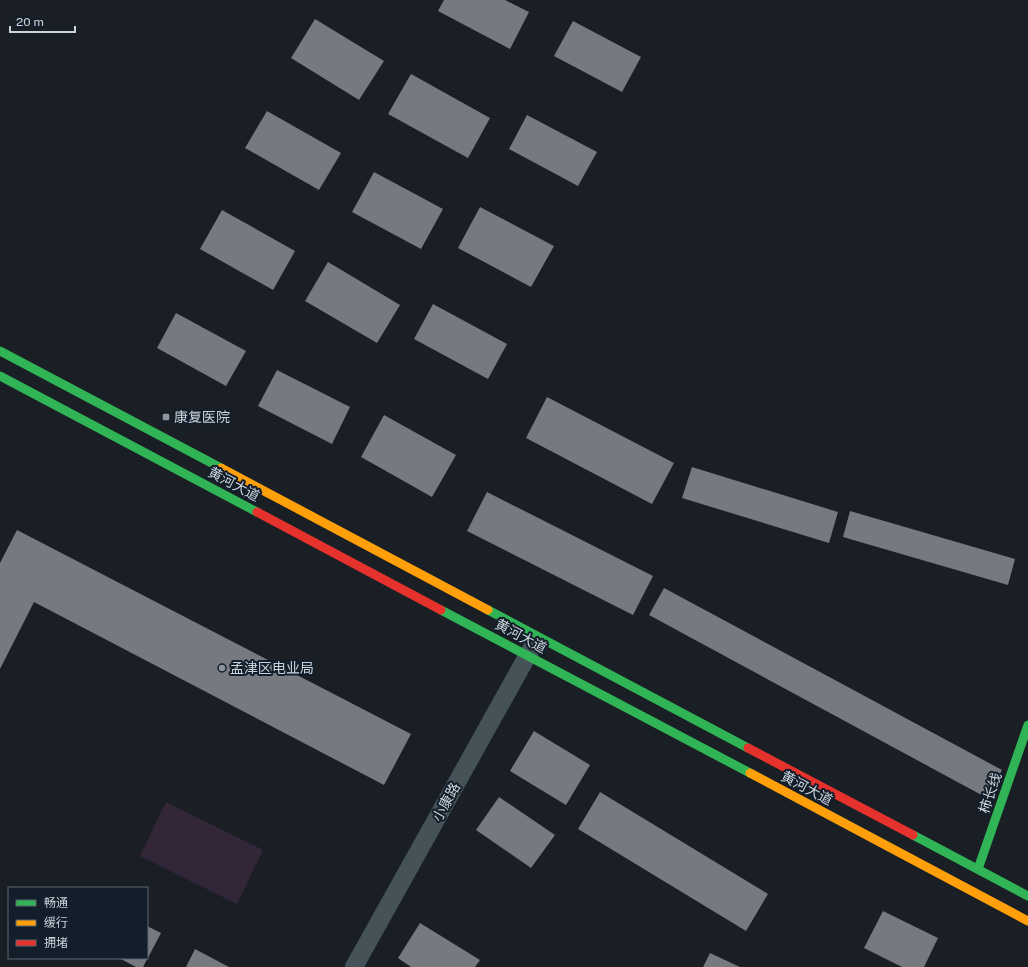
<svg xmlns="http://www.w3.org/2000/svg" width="1028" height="967" font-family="'Public Sans','Noto Sans SC',sans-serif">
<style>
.green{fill:#332638}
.building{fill:#767980}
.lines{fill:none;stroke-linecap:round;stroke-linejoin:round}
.street{stroke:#455358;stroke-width:18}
.fast{stroke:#30b455;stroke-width:9}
.slow{stroke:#ff9f0a;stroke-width:9}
.jam{stroke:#e5322d;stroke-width:9}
.poi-dot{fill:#8d949b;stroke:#131e2b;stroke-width:1.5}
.labels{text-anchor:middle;stroke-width:4;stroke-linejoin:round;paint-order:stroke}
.poi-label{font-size:14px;fill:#cbd3db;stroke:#131e2b;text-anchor:start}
.street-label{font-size:14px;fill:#cbd3db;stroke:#131e2b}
</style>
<rect width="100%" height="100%" fill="#191f25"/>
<!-- green -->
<path class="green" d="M 166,802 L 263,850 L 237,904 L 140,856 Z"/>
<!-- building -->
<path class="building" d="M 444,0 L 505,0 L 529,12 L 510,49 L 438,11 Z
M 315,19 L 384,61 L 359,100 L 291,58 Z
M 573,21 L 641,57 L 622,92 L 554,56 Z
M 411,74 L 490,118 L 468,158 L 388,114 Z
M 267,111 L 341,153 L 319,190 L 245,148 Z
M 527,115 L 597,152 L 578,186 L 509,149 Z
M 374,172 L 443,209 L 421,249 L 352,212 Z
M 480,207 L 554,246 L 531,287 L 458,248 Z
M 222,210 L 295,251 L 273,290 L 200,249 Z
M 328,262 L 400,305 L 377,343 L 305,301 Z
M 433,304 L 507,344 L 488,379 L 414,339 Z
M 176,313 L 246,351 L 226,386 L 157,348 Z
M 277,370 L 350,407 L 332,444 L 258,406 Z
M 547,397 L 674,463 L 652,504 L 526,438 Z
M 384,415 L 456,455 L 432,497 L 361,457 Z
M 692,467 L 838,512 L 829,543 L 682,498 Z
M 487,492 L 653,576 L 633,615 L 467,531 Z
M 850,511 L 1015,559 L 1008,585 L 843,537 Z
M 17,530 L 411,734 L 384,785 L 34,602 L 0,669 L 0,563 Z
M 664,588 L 1002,770 L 987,798 L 649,615 Z
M 534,731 L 590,765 L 566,805 L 510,771 Z
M 600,792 L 768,894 L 746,931 L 578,829 Z
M 499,797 L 555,835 L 531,868 L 476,830 Z
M 883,911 L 938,938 L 924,967 L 902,967 L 864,948 Z
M 420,923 L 480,960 L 475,967 L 411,967 L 398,958 Z
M 147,926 L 161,933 L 143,967 L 136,967 L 119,958 L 147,958 Z
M 195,949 L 229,967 L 186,967 Z
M 710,953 L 740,967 L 703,967 Z"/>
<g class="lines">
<!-- street -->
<path class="street" d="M 354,967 L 534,644"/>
<!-- fast -->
<path class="fast" d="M 0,351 L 221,468
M 0,376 L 257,512
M 441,610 L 750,773
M 488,610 L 748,748
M 913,835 L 1028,896
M 978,869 L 1028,725"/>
<!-- slow -->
<path class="slow" d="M 221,468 L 488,610
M 750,773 L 1028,921"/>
<!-- jam -->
<path class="jam" d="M 257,512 L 441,610
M 748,748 L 913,835"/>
</g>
<!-- markers -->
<g class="poi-dot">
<rect x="162" y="413" width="8" height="8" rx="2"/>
<circle cx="222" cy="668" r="4"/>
</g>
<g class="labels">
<!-- poi labels -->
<g class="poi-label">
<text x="174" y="422">康复医院</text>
<text x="230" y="673">孟津区电业局</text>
</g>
<!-- street labels -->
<g class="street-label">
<text transform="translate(234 484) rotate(28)" y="5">黄河大道</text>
<text transform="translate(521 636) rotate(28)" y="5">黄河大道</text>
<text transform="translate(807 788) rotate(28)" y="5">黄河大道</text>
<text transform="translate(990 793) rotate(-71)" y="5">柿长线</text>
<text transform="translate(446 802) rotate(-61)" y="5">小康路</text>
</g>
</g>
<!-- legend -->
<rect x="8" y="887" width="140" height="72" fill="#131e2b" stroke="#5d6671"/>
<rect x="16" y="900" width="20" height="6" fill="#30b455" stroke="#5d6671"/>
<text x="44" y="907" font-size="12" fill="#cbd3db">畅通</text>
<rect x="16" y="920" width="20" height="6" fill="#ff9f0a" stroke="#5d6671"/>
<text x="44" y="927" font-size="12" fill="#cbd3db">缓行</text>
<rect x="16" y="940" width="20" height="6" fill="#e5322d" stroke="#5d6671"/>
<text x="44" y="947" font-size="12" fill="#cbd3db">拥堵</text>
<!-- scale -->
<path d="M10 26v6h65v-6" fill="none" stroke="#cbd3db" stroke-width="2"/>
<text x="16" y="26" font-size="12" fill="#cbd3db" stroke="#131e2b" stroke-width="3" paint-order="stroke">20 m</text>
</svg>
